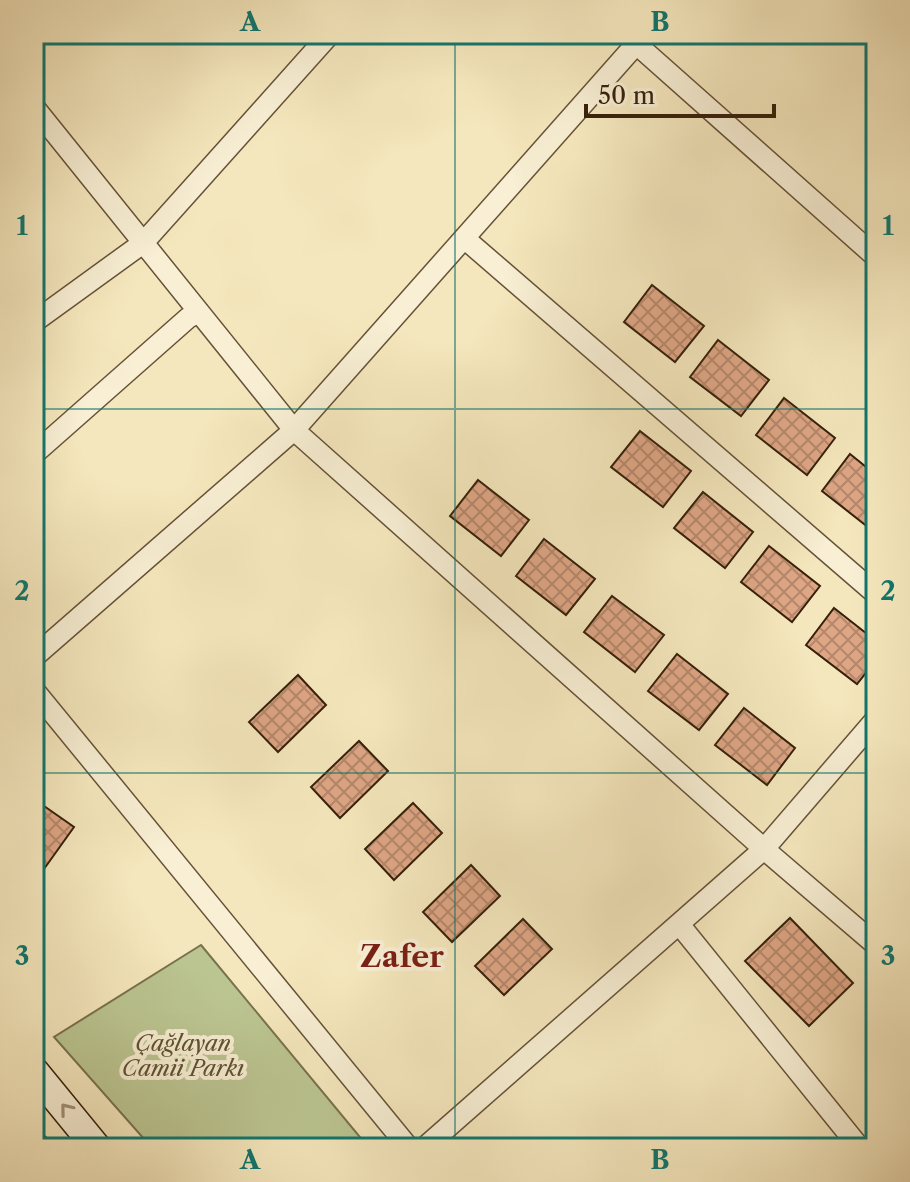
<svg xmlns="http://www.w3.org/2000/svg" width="910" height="1182" font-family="'Libre Caslon Text',serif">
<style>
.park{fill:#bbc591;stroke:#78724e;stroke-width:2}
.building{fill:url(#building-cross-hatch);stroke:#36200a;stroke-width:2}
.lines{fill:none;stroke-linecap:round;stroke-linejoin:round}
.street-casing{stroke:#665237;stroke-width:23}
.secondary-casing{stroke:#36200a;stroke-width:31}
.street{stroke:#f8efd4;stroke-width:20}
.secondary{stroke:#f8efd4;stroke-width:28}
.oneway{stroke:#a19279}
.grid{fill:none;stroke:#0f766e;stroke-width:2;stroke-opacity:0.55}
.labels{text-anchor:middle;stroke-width:8;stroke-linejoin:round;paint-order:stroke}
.park-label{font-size:22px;font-style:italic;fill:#5e5232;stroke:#f8efd4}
.district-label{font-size:30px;font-weight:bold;fill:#7a1f14;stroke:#f8efd4}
.neatline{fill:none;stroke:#0f766e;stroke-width:3}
.grid-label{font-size:26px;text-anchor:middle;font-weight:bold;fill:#0f766e}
</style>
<defs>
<pattern id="building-cross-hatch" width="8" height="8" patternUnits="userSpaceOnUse" patternTransform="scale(2)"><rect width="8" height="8" fill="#dea685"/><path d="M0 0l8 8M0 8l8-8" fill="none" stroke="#b5876b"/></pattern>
</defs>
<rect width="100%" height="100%" fill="#f5e7bd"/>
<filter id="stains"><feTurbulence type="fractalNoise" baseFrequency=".0025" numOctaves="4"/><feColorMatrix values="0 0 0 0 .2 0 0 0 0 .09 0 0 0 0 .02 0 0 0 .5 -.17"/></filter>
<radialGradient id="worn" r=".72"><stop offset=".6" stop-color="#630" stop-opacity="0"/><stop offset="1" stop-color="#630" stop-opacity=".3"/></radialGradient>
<!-- park -->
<path class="park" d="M 201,945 L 369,1148 L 152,1148 L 54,1037 Z"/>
<!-- building -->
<path class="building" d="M 652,285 L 704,326 L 675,362 L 624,322 Z
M 718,340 L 769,380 L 741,416 L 690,377 Z
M 784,398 L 835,438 L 807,475 L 756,435 Z
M 640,431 L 691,471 L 663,507 L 611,467 Z
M 850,454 L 876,475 L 876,527 L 873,531 L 822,491 Z
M 478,480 L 529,520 L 501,556 L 450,516 Z
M 703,492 L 753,532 L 725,568 L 674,528 Z
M 544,539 L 595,579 L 566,615 L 516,576 Z
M 769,546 L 820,586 L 792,622 L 741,582 Z
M 612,596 L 664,635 L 635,672 L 584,632 Z
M 834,608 L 876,641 L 876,660 L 857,684 L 806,645 Z
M 677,654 L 728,694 L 699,730 L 648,691 Z
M 298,675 L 326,705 L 278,752 L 249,722 Z
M 744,708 L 795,748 L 767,785 L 715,745 Z
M 359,741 L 388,771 L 340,818 L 311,787 Z
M 34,799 L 74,827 L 34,883 Z
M 413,803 L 442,833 L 394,880 L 365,849 Z
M 471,865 L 500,896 L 452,942 L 423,912 Z
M 790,918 L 853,983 L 809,1026 L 745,961 Z
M 523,919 L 552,949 L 504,995 L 475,966 Z"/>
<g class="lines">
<defs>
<path id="street" d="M 625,34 L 876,257
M 645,34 L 294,430 L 764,849 L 876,945
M 34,107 L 294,430 L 34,657
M 464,238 L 876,594
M 34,322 L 143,243 L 330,34
M 34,454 L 188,318 L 199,312
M 34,690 L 409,1148
M 679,924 L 860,1148
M 424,1148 L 764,849 L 876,719"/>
<path id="secondary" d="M 34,1071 L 97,1148
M 34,1146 L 36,1148"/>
</defs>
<!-- street casing -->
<use href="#street" class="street-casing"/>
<!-- secondary casing -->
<use href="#secondary" class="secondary-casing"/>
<!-- street -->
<use href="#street" class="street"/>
<!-- secondary -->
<use href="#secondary" class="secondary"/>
</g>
<!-- one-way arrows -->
<defs><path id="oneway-chevron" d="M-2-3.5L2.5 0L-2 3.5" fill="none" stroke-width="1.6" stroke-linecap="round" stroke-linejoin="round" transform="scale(2)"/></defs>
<use class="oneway" href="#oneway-chevron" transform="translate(66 1109) rotate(-129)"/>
<!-- grid -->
<path class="grid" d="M 455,34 L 455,1148M 34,409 L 876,409M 34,773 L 876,773"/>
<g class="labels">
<!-- park labels -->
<g class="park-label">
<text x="183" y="1051">Çağlayan<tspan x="183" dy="25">Camii Parkı</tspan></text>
</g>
<!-- district labels -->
<g class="district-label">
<text x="402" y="967">Zafer</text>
</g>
</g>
<!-- margin -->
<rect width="910" height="1182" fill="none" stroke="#f5e7bd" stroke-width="88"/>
<!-- scale -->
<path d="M586 104v12h188v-12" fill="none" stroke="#36200a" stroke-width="4"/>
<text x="598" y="104" font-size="24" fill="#36200a" stroke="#f8efd4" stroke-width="6" paint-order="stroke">50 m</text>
<rect x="44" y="44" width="822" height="1094" class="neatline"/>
<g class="grid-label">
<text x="250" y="31">A</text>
<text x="660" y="31">B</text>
<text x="22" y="235">1</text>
<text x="888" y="235">1</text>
<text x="22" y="600">2</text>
<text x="888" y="600">2</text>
<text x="22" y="965">3</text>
<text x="888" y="965">3</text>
<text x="250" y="1169">A</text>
<text x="660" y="1169">B</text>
</g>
<rect width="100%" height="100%" filter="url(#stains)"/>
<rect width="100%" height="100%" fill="url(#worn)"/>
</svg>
